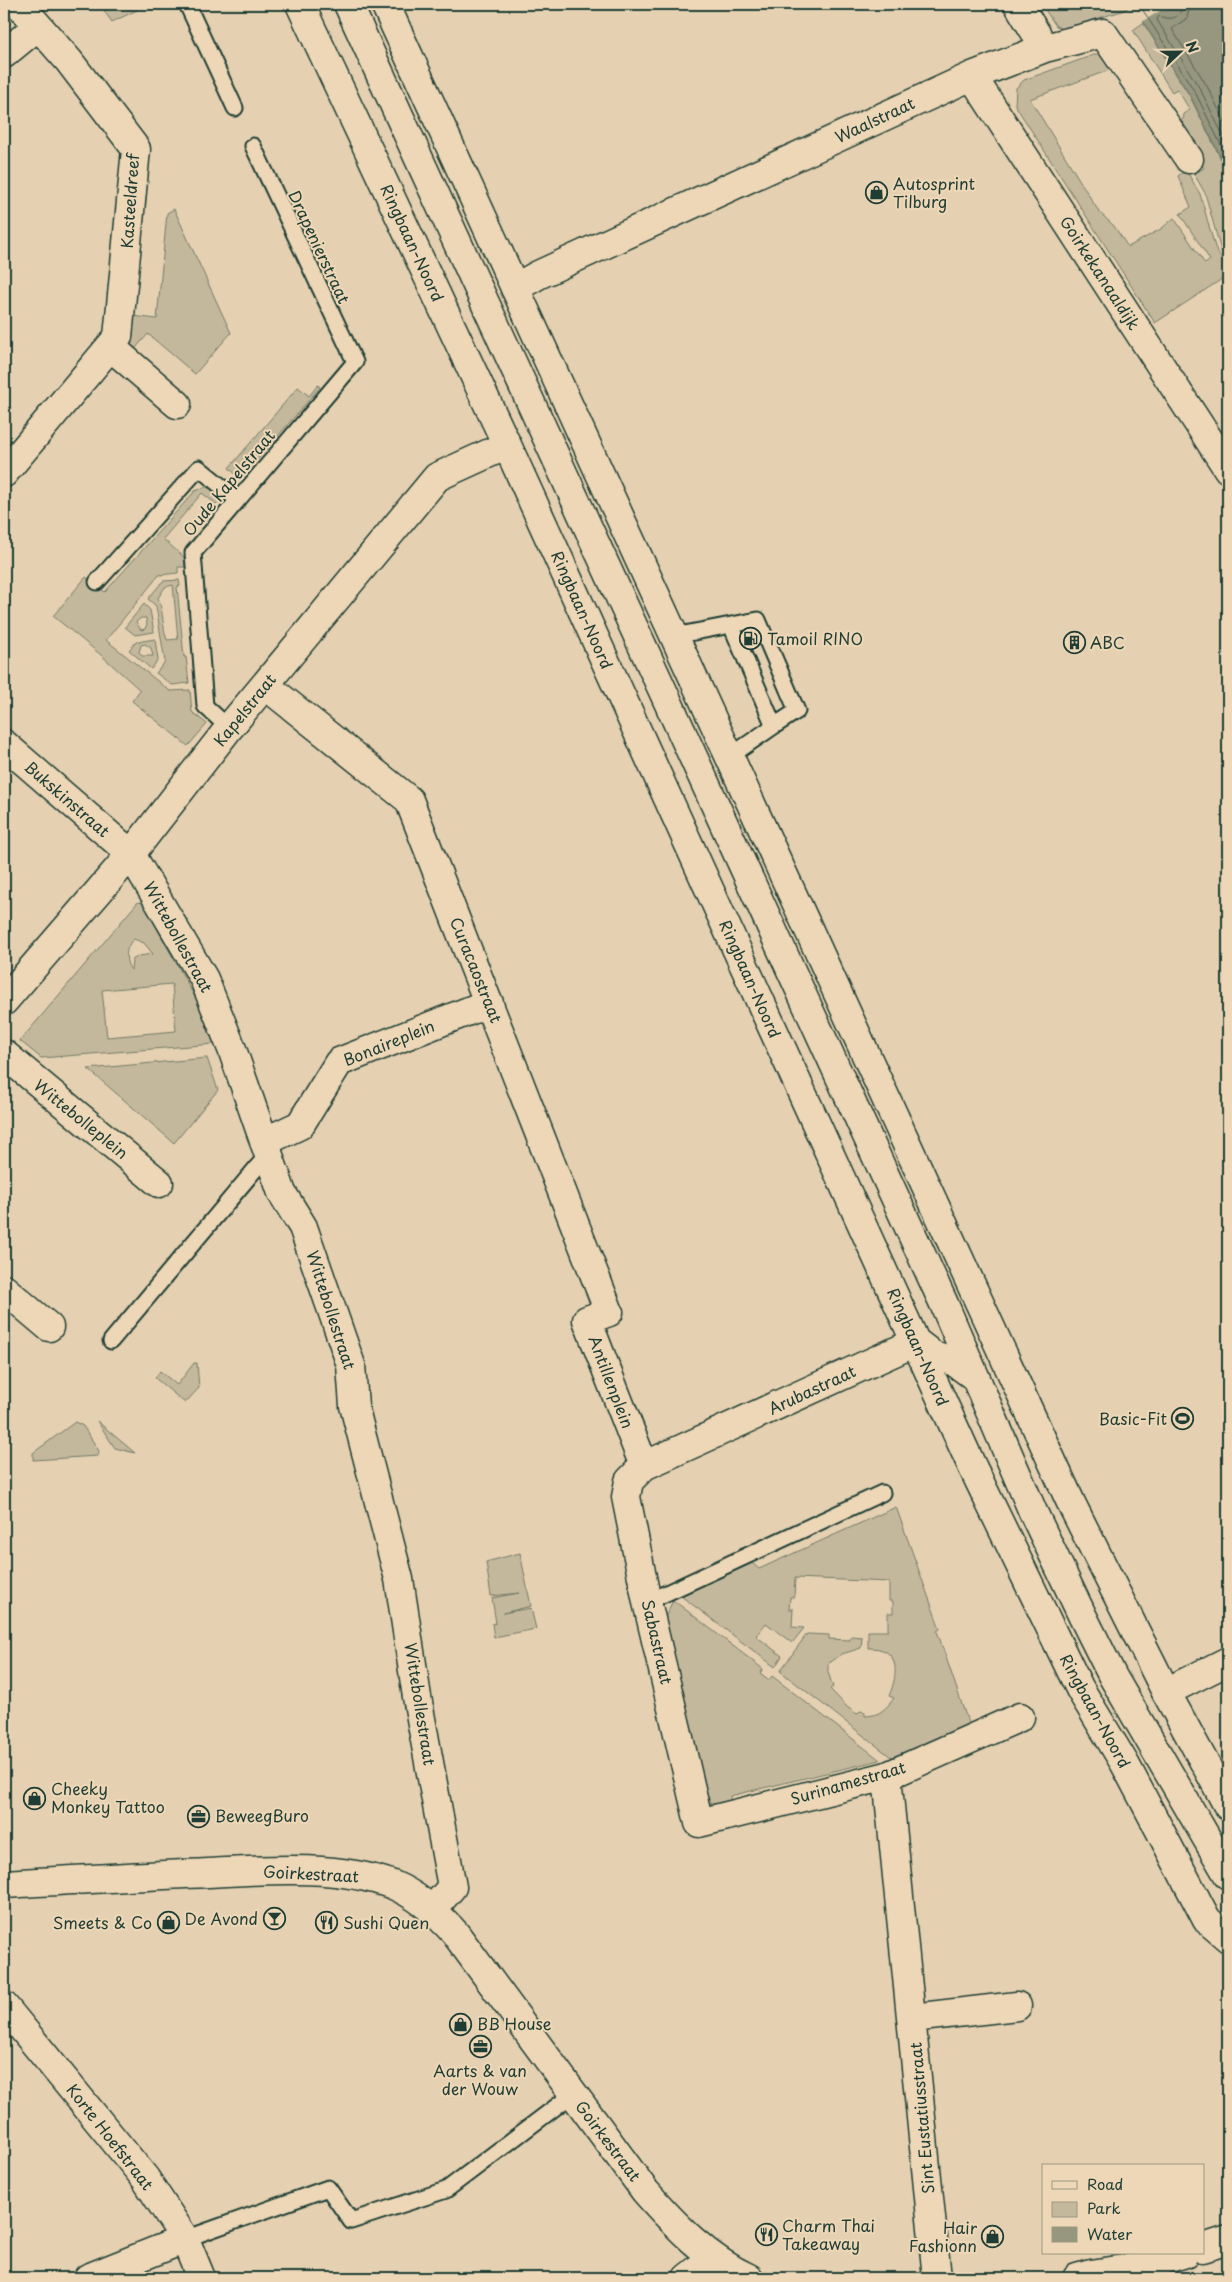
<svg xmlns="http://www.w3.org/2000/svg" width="1232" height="2282" font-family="'Playpen Sans',sans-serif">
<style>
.green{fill:#c4b89c;stroke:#727a68;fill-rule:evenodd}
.water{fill:#97967f;stroke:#677261}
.pier{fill:#e5d1b1}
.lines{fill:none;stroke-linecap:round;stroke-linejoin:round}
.shore{stroke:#4f6152;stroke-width:1}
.service-casing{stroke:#1f3d34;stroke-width:19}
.minor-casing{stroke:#1f3d34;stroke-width:31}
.tertiary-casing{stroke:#1f3d34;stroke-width:31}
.secondary-casing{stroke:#1f3d34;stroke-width:31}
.service{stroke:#edd7b6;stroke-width:15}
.minor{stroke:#edd7b6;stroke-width:28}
.tertiary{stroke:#edd7b6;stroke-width:28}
.secondary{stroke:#edd7b6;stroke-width:28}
.labels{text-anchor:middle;stroke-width:4;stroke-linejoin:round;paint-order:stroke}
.street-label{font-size:16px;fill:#1f3d34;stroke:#edd7b6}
.poi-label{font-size:16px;fill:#1f3d34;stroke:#edd7b6;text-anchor:start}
</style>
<rect width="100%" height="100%" fill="#e5d1b1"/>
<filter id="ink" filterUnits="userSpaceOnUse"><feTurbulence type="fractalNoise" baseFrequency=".02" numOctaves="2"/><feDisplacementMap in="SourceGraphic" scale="10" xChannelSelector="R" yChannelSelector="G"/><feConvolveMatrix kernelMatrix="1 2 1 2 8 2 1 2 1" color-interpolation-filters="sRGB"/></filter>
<g filter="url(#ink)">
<!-- green -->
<path class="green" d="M 114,4 L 134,4 L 137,10 L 112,22 L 104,11 Z
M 1041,4 L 1129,4 L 1132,5 L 1122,11 L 1063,29 L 1056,26 Z
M 1143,23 L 1189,95 L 1223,163 L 1228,177 L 1228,262 L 1221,251 L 1205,193 L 1194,174 L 1204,168 L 1175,123 L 1184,118 L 1183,114 L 1190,110 L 1177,89 L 1172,92 L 1133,30 Z
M 1102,52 L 1112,69 L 1030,99 L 1099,212 L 1114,226 L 1128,247 L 1161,229 L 1174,218 L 1205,264 L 1210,260 L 1180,214 L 1191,207 L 1178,176 L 1186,170 L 1200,194 L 1215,247 L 1228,272 L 1228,287 L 1222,279 L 1155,323 L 1015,105 L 1016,88 L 1024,80 Z
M 174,209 L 231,333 L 195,374 L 148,334 L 135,349 L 126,341 L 132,316 L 157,319 L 167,213 Z
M 318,385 L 320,387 L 241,479 L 229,468 L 298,387 L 309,396 Z
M 206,487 L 213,490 L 222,501 L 216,504 L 202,493 L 163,539 L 184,557 L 185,567 L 178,567 L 178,573 L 159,575 L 106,640 L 170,691 L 190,690 L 192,712 L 207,724 L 188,746 L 132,701 L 140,690 L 101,655 L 53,616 L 86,577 L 105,592 L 195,491 Z
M 179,580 L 180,586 L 177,587 L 184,657 L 186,657 L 189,683 L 172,685 L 156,673 L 165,662 L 156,606 L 148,599 L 163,581 ZM 173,585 L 178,639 L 167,640 C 162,626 164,613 158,598 L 165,587 Z
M 144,604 L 150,610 L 154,632 L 135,635 L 125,627 ZM 141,618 L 146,618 L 147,624 L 145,629 L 141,630 L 136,622 Z
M 155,639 L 158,660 L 151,669 L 129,650 L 136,642 ZM 145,644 L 151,648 L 153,656 L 142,656 L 139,652 L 141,645 Z
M 138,902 L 143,903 L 197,1001 L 214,1044 L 41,1058 L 20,1041 ZM 134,939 L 144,943 L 153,954 L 139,956 L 132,960 L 131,970 C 124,961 125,946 134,939 ZM 172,984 L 176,1031 L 107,1037 L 102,990 Z
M 207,1058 L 218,1090 L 174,1143 L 88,1069 Z
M 194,1363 L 197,1363 L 199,1388 L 185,1403 L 155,1378 L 160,1371 L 177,1385 Z
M 97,1421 L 135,1453 L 115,1448 Z
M 75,1422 L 83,1426 L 99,1451 L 98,1456 L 33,1460 L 33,1453 Z
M 896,1507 L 940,1629 L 937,1631 L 970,1728 L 909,1752 L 891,1757 L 780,1671 L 807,1634 L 829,1635 L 829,1639 L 850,1640 L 851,1636 L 862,1637 L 861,1648 L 842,1654 L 828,1664 L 828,1672 L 833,1687 L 830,1689 L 847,1707 L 857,1714 L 860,1711 L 865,1712 L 865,1716 C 879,1716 886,1709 894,1698 L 889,1696 C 899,1673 900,1647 868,1648 L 868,1631 L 888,1631 L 888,1613 L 893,1613 L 893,1601 L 889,1601 L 889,1582 L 795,1578 L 794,1597 L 790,1597 L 789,1609 L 793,1609 L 792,1627 L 804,1628 L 792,1643 L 766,1623 L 756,1636 L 782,1656 L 775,1667 L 681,1596 L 752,1563 L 759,1569 Z
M 520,1553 L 531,1606 L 503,1613 L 531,1608 L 536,1629 L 494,1637 L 492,1624 L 496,1623 L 492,1598 L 519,1593 L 491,1596 L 486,1562 Z
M 673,1600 L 763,1669 L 760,1673 L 769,1680 L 772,1676 L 880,1760 L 730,1796 L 731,1803 L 718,1806 L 708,1802 L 663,1619 L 665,1618 Z"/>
<!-- water -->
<path class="water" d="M 1132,4 L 1165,4 L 1169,8 L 1171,7 L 1170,4 L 1228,4 L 1228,172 L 1190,95 Z"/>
<!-- pier -->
<path class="pier" d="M 1134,4 L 1171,4 L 1142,22 L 1132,5 Z"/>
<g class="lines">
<!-- shore -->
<path class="shore" d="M 1139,4 L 1195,92 L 1228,159
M 1182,4 C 1182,18 1171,21 1159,16 L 1157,20 L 1200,89 L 1228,145
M 1190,4 L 1187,18 L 1172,29 L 1207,86 L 1228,128"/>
<defs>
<path id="service" d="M 187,4 L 235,108
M 97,582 L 199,468 L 238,500
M 731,625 L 758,620 L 797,711 L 774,726
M 674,636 L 731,625 L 774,726 L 729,757
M 229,728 L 205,706 L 193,553 L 355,362 L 253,146
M 111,1341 L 268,1154
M 647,1602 L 882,1493
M 185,2239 L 328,2188 L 351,2221 L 446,2190 L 573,2094"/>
<path id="minor" d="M 300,4 L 507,445 L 971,1464 L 1080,1689 L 1125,1764 L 1207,1920 L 1228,1938
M 1018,4 L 1045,48
M 4,54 L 38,26
M 972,76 L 1228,469
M 515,288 L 538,275 L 972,76 L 1045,48 L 1103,33 L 1189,159
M 111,347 L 177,404
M 4,473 L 118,337 L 136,149 L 69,61 L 19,4
M 265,685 L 409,800 L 609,1312 L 587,1320 L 644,1466
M 4,744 L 131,854 L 204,979 L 232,1049 L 282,1193 L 303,1227 L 351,1365 L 354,1406 L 399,1579 L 417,1697 L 452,1887 L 432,1910
M 4,1001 L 131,854 L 229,728 L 437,477 L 507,445
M 4,1054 L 159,1183
M 264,1142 L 300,1125 L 339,1062 L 489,1003
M 4,1289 L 49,1327
M 975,1377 L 953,1361 L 933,1355 L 916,1342 L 644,1466 L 629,1481 L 626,1497 L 647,1602 L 699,1823 L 887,1776 L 1020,1717
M 1166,1692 L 1228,1661
M 887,1776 L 937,2278
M 4,2006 L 145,2178 L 185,2239 L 201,2278
M 912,2018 L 1017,2006
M 88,2278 L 185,2239
M 687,2278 L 712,2258"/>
<path id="tertiary" d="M 4,1884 C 72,1880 140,1876 208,1873 C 265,1870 339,1864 393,1885 C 417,1895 438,1914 455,1933 L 645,2191 C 675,2225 707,2259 749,2278
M 1203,2248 L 1228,2240
M 1077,2278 L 1091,2274 L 1144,2266 L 1186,2253"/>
<path id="secondary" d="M 348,4 L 944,1304 L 1033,1512 L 1083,1617 L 1113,1677 L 1228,1875
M 385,4 L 1072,1505 L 1166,1692 L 1228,1806"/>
</defs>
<!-- service casing -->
<use href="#service" class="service-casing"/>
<!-- minor casing -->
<use href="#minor" class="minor-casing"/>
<!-- tertiary casing -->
<use href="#tertiary" class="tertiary-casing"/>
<!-- secondary casing -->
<use href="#secondary" class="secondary-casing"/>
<!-- service -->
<use href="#service" class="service"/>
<!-- minor -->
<use href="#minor" class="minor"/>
<!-- tertiary -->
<use href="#tertiary" class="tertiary"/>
<!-- secondary -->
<use href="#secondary" class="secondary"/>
</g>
</g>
<!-- icons -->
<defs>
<symbol id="shop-ring" viewBox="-11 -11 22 22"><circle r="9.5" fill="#edd7b6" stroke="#1f3d34" stroke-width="1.5"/><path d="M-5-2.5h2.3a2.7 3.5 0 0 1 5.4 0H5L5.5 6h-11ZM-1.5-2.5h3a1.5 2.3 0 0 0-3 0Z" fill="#1f3d34"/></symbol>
<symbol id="fuel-ring" viewBox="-11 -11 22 22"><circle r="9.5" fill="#edd7b6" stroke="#1f3d34" stroke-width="1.5"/><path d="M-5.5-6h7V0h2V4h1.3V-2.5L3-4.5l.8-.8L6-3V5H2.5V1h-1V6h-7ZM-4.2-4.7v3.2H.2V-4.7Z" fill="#1f3d34"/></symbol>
<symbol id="building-ring" viewBox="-11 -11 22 22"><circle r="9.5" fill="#edd7b6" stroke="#1f3d34" stroke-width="1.5"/><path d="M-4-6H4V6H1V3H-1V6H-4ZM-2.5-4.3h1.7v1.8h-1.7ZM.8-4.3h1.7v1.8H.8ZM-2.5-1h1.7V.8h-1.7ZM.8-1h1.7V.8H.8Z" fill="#1f3d34"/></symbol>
<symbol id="stadium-ring" viewBox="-11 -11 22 22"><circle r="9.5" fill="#edd7b6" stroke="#1f3d34" stroke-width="1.5"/><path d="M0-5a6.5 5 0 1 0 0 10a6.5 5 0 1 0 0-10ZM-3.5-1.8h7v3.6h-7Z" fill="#1f3d34"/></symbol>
<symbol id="office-ring" viewBox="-11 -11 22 22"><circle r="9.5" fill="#edd7b6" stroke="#1f3d34" stroke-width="1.5"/><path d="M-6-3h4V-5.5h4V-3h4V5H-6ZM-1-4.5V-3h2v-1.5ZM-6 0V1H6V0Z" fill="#1f3d34"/></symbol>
<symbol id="bar-ring" viewBox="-11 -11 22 22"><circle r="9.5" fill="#edd7b6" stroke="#1f3d34" stroke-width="1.5"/><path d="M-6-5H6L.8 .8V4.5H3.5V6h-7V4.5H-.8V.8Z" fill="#1f3d34"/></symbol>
<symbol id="restaurant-ring" viewBox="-11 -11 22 22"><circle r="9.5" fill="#edd7b6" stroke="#1f3d34" stroke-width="1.5"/><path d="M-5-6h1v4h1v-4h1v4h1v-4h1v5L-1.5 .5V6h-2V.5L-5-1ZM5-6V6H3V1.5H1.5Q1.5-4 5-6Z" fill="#1f3d34"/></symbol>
</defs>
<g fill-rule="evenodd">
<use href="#shop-ring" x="864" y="180" width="25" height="25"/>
<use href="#fuel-ring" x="738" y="626" width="25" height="25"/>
<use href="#building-ring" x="1062" y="630" width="25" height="25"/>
<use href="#stadium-ring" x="1170" y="1406" width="25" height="25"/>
<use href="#shop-ring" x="22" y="1786" width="25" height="25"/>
<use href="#office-ring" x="186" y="1804" width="25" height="25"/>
<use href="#bar-ring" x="262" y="1906" width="25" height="25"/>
<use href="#shop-ring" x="156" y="1910" width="25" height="25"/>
<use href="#restaurant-ring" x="314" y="1910" width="25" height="25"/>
<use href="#shop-ring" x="448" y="2012" width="25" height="25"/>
<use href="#office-ring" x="468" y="2034" width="25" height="25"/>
<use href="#restaurant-ring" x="754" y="2222" width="25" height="25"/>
<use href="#shop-ring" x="980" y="2224" width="25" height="25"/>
</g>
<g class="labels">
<!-- street labels -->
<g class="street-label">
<text transform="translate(875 120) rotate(-25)" y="6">Waalstraat</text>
<text transform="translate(130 201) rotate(-86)" y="6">Kasteeldreef</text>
<text transform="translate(412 243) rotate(65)" y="6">Ringbaan-Noord</text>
<text transform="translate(319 247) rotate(65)" y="6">Drapenierstraat</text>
<text transform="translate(1100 273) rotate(57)" y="6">Goirkekanaaldijk</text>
<text transform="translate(229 483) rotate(-50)" y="6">Oude Kapelstraat</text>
<text transform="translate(582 610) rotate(66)" y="6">Ringbaan-Noord</text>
<text transform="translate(245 710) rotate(-51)" y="6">Kapelstraat</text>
<text transform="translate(67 799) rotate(41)" y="6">Bukskinstraat</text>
<text transform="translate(178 937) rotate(61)" y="6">Wittebollestraat</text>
<text transform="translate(476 970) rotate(68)" y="6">Curacaostraat</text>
<text transform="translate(750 979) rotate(66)" y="6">Ringbaan-Noord</text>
<text transform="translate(389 1043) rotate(-22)" y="6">Bonaireplein</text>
<text transform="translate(81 1119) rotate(39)" y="6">Wittebolleplein</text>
<text transform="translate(331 1310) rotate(72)" y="6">Wittebollestraat</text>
<text transform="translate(918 1347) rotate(66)" y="6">Ringbaan-Noord</text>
<text transform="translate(611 1382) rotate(69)" y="6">Antillenplein</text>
<text transform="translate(812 1390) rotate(-25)" y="6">Arubastraat</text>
<text transform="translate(657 1642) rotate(77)" y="6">Sabastraat</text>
<text transform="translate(420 1704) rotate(81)" y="6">Wittebollestraat</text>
<text transform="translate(1095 1711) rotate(61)" y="6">Ringbaan-Noord</text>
<text transform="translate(848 1783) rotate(-16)" y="6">Surinamestraat</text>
<text transform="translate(311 1874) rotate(3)" y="6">Goirkestraat</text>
<text transform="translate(922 2118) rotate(-95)" y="6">Sint Eustatiusstraat</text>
<text transform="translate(110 2137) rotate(52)" y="6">Korte Hoefstraat</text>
<text transform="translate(608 2141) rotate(53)" y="6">Goirkestraat</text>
</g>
<!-- poi labels -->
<g class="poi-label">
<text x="893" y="190">Autosprint<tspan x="893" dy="18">Tilburg</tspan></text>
<text x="767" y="645">Tamoil RINO</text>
<text x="1090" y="649">ABC</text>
<text x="1167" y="1425" text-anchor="end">Basic-Fit</text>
<text x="51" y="1795">Cheeky<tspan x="51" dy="18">Monkey Tattoo</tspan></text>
<text x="215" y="1822">BeweegBuro</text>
<text x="258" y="1925" text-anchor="end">De Avond</text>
<text x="152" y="1929" text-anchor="end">Smeets &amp; Co</text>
<text x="343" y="1929">Sushi Quen</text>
<text x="477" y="2030">BB House</text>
<text x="480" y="2077" text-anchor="middle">Aarts &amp; van<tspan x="480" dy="18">der Wouw</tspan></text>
<text x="782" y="2232">Charm Thai<tspan x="782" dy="18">Takeaway</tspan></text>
<text x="977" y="2234" text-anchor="end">Hair<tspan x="977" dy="18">Fashionn</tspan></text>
</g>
</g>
<!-- margin -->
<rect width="1232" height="2282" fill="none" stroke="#edd7b6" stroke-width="20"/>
<rect x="10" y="10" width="1212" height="2262" fill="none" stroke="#1f3d34" stroke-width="2" filter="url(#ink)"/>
<!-- legend -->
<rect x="1042" y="2164" width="162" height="90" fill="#edd7b6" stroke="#9b9982"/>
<rect x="1052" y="2181" width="25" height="8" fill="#edd7b6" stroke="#9b9982"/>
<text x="1087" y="2190" font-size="15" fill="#1f3d34">Road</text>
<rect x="1052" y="2202" width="25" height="15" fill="#c4b89c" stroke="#9b9982"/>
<text x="1087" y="2214" font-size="15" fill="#1f3d34">Park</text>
<rect x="1052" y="2227" width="25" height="15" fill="#97967f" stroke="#9b9982"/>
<text x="1087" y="2240" font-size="15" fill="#1f3d34">Water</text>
<!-- north arrow -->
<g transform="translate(1180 52) rotate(68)" stroke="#edd7b6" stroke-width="4" paint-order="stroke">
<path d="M0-4L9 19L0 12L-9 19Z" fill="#1f3d34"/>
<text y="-8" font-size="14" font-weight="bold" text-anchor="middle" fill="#1f3d34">N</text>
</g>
</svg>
